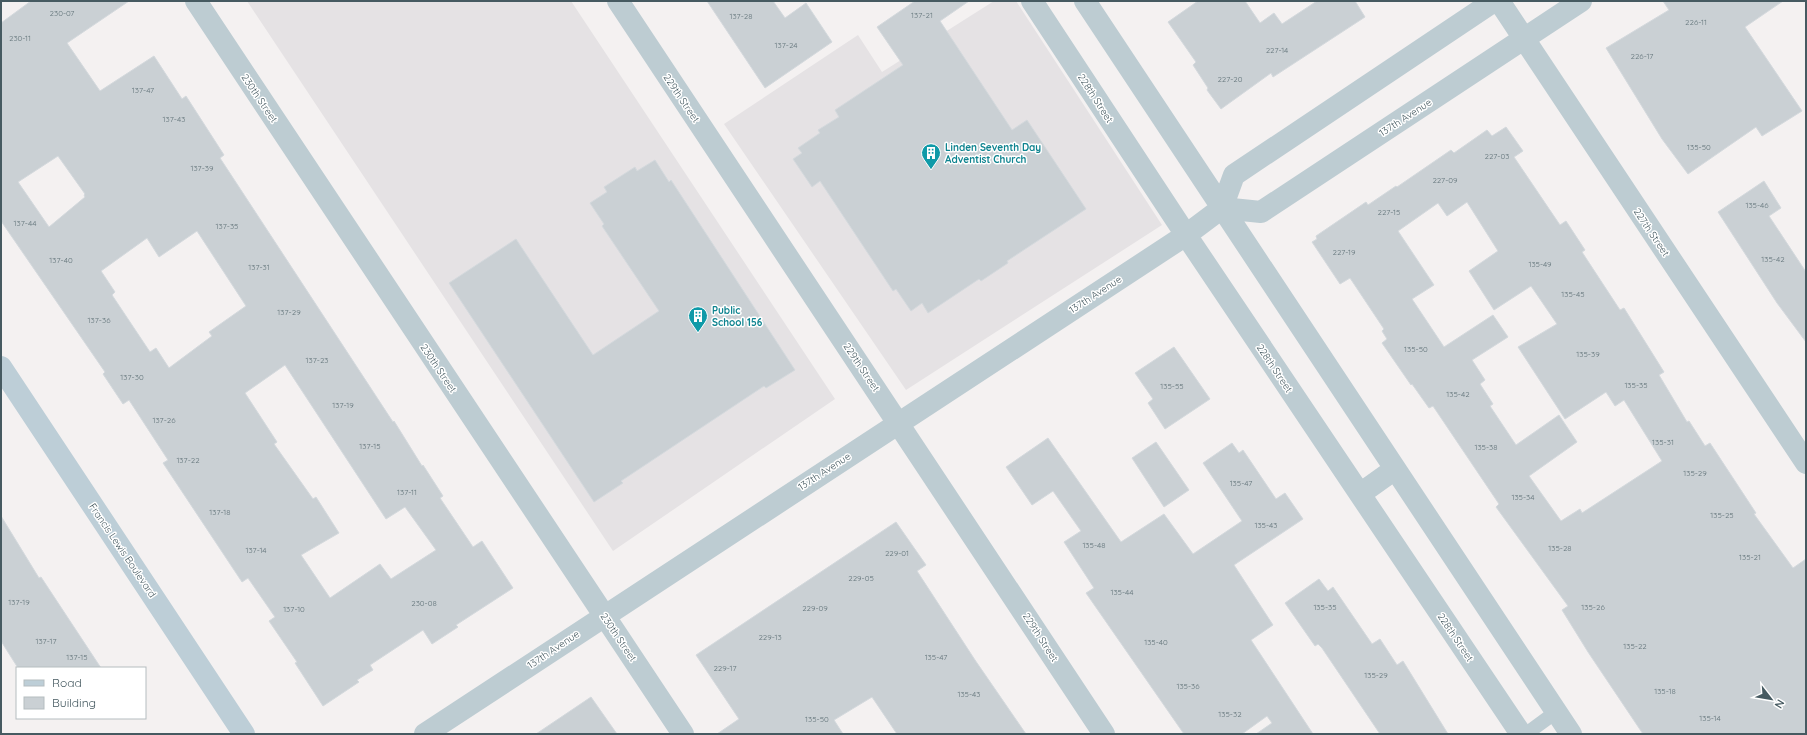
<svg xmlns="http://www.w3.org/2000/svg" width="1807" height="735" font-family="Quicksand,sans-serif">
<style>
.education{fill:#e5e2e4}
.building{fill:#cad0d4;stroke:#d4d9dd;fill-rule:evenodd}
.lines{fill:none;stroke-linecap:round;stroke-linejoin:round}
.lane{stroke:#bdccd2;stroke-width:14}
.street{stroke:#bdccd2;stroke-width:22}
.secondary{stroke:#bdced7;stroke-width:22}
.labels{text-anchor:middle;stroke-width:3;stroke-linejoin:round;paint-order:stroke}
.number-label{font-size:8px;fill:#67787e}
.street-label{font-size:10px;fill:#465a61;stroke:#fff}
.culture-label{font-size:10px;font-weight:bold;fill:#0d838f;stroke:#fff;text-anchor:start}
</style>
<rect width="100%" height="100%" fill="#f4f1f1"/>
<!-- education -->
<path class="education" d="M 247,1 L 571,1 L 835,399 L 613,551 Z
M 994,1 L 1016,1 L 1162,225 L 906,390 L 724,124 L 858,35 L 882,72 Z"/>
<!-- building -->
<path class="building" d="M 31,1 L 129,1 L 67,43 L 100,91 L 154,56 L 182,99 L 186,96 L 224,155 L 220,158 L 393,422 L 394,421 L 422,466 L 423,465 L 443,496 L 440,498 L 473,547 L 482,541 L 513,588 L 456,625 L 458,627 L 432,644 L 423,630 L 370,665 L 373,670 L 357,680 L 359,682 L 323,706 L 295,663 L 297,662 L 269,621 L 275,617 L 248,578 L 242,582 L 163,463 L 168,460 L 129,400 L 123,404 L 103,374 L 105,372 L 1,221 L 1,23 ZM 58,156 L 85,194 L 84,195 L 85,197 L 49,227 L 18,182 ZM 197,231 L 246,306 L 209,332 L 212,336 L 169,368 L 156,348 L 150,352 L 112,295 L 115,292 L 101,271 L 147,238 L 159,257 ZM 285,365 L 386,519 L 405,507 L 436,550 L 391,579 L 380,564 L 330,598 L 301,555 L 339,533 L 316,497 L 313,499 L 274,444 L 277,442 L 245,393 Z
M 707,1 L 773,1 L 785,18 L 806,3 L 832,42 L 765,88 Z
M 915,1 L 969,1 L 940,21 L 1012,130 L 1027,120 L 1086,209 L 1007,261 L 1008,263 L 981,281 L 979,279 L 928,313 L 922,303 L 911,311 L 896,289 L 893,291 L 820,181 L 812,187 L 793,159 L 802,153 L 798,148 L 820,133 L 818,130 L 839,117 L 835,110 L 903,65 L 877,27 Z
M 1198,1 L 1245,1 L 1260,23 L 1274,13 L 1282,24 L 1317,1 L 1355,1 L 1365,17 L 1273,77 L 1271,73 L 1221,109 L 1207,90 L 1208,88 L 1193,65 L 1196,62 L 1168,22 Z
M 1663,1 L 1783,1 L 1745,27 L 1802,111 L 1762,136 L 1756,127 L 1688,174 L 1662,139 L 1606,48 L 1669,10 Z
M 1506,127 L 1523,151 L 1514,157 L 1560,225 L 1566,221 L 1585,250 L 1582,252 L 1620,310 L 1624,308 L 1664,372 L 1659,375 L 1687,422 L 1689,421 L 1705,446 L 1710,443 L 1756,513 L 1754,514 L 1793,568 L 1806,559 L 1806,734 L 1643,734 L 1588,652 L 1562,610 L 1568,606 L 1496,507 L 1499,504 L 1433,406 L 1429,408 L 1412,384 L 1411,385 L 1382,343 L 1387,339 L 1382,331 L 1384,329 L 1350,278 L 1340,284 L 1312,242 L 1317,239 L 1316,236 L 1366,202 L 1368,205 L 1396,186 L 1397,187 L 1451,150 L 1454,153 L 1487,130 L 1492,136 ZM 1467,202 L 1498,251 L 1469,271 L 1494,310 L 1531,286 L 1557,324 L 1518,347 L 1565,419 L 1606,392 L 1615,406 L 1624,400 L 1662,461 L 1582,513 L 1580,509 L 1561,521 L 1529,476 L 1577,442 L 1559,415 L 1516,445 L 1490,406 L 1493,404 L 1480,384 L 1485,380 L 1472,360 L 1508,337 L 1493,315 L 1444,347 L 1412,299 L 1434,285 L 1398,231 L 1438,203 L 1447,216 Z
M 655,160 L 669,182 L 671,180 L 795,370 L 766,388 L 764,386 L 621,481 L 623,483 L 594,502 L 449,283 L 516,239 L 593,355 L 659,311 L 602,226 L 604,224 L 590,203 L 607,192 L 604,187 L 635,167 L 637,171 Z
M 1764,181 L 1781,208 L 1769,216 L 1806,272 L 1806,342 L 1777,303 L 1718,212 Z
M 1174,347 L 1210,399 L 1165,429 L 1148,403 L 1153,399 L 1135,373 Z
M 1048,438 L 1121,542 L 1164,514 L 1193,554 L 1242,521 L 1203,463 L 1232,443 L 1239,453 L 1243,450 L 1276,499 L 1285,493 L 1303,519 L 1234,565 L 1273,625 L 1251,640 L 1313,734 L 1256,734 L 1272,723 L 1267,716 L 1242,734 L 1184,734 L 1086,593 L 1094,588 L 1064,542 L 1081,531 L 1053,491 L 1032,505 L 1006,467 Z
M 1156,442 L 1189,490 L 1164,507 L 1132,458 Z
M 1,516 L 39,578 L 41,577 L 101,668 L 18,668 L 1,641 Z
M 896,522 L 926,565 L 917,571 L 975,660 L 1026,734 L 897,734 L 872,697 L 834,720 L 843,734 L 717,734 L 739,719 L 696,655 Z
M 1319,579 L 1328,591 L 1333,587 L 1372,644 L 1380,639 L 1397,665 L 1403,661 L 1448,734 L 1380,734 L 1322,648 L 1318,644 L 1315,646 L 1285,603 Z
M 591,697 L 617,734 L 536,734 Z"/>
<g class="lines">
<!-- lane -->
<path class="lane" d="M 1526,734 L 1556,712"/>
<!-- street -->
<path class="street" d="M 196,1 L 683,734
M 618,1 L 1104,734
M 1032,1 L 1186,235 L 1521,734
M 1085,1 L 1571,734
M 1499,1 L 1806,463
M 1222,208 L 1261,212 L 1581,1
M 1360,494 L 1395,469
M 425,734 L 1186,235 L 1222,208 L 1234,175 L 1494,1"/>
<!-- secondary -->
<path class="secondary" d="M 1,367 L 244,734"/>
</g>
<!-- icons -->
<defs>
<symbol id="building-pin" viewBox="-11 -11 22 30"><path d="M0 17L-7.5 6A9.5 9.5 0 1 1 7.5 6Z" fill="#0f9aa8" stroke="#fff"/><path d="M-4-6H4V6H1V3H-1V6H-4ZM-2.5-4.3h1.7v1.8h-1.7ZM.8-4.3h1.7v1.8H.8ZM-2.5-1h1.7V.8h-1.7ZM.8-1h1.7V.8H.8Z" fill="#fff"/></symbol>
</defs>
<g fill-rule="evenodd">
<use href="#building-pin" x="920" y="142" width="22" height="30"/>
<use href="#building-pin" x="687" y="305" width="22" height="30"/>
</g>
<g class="labels">
<!-- number labels -->
<g class="number-label">
<text x="62" y="16">230-07</text>
<text x="922" y="18">137-21</text>
<text x="741" y="19">137-28</text>
<text x="1696" y="25">226-11</text>
<text x="20" y="41">230-11</text>
<text x="786" y="48">137-24</text>
<text x="1277" y="53">227-14</text>
<text x="1642" y="59">226-17</text>
<text x="1230" y="82">227-20</text>
<text x="143" y="93">137-47</text>
<text x="174" y="122">137-43</text>
<text x="1699" y="150">135-50</text>
<text x="1497" y="159">227-03</text>
<text x="202" y="171">137-39</text>
<text x="1445" y="183">227-09</text>
<text x="1757" y="208">135-46</text>
<text x="1389" y="215">227-15</text>
<text x="25" y="226">137-44</text>
<text x="227" y="229">137-35</text>
<text x="1344" y="255">227-19</text>
<text x="1773" y="262">135-42</text>
<text x="61" y="263">137-40</text>
<text x="1540" y="267">135-49</text>
<text x="259" y="270">137-31</text>
<text x="1573" y="297">135-45</text>
<text x="289" y="315">137-29</text>
<text x="99" y="323">137-36</text>
<text x="1416" y="352">135-50</text>
<text x="1588" y="357">135-39</text>
<text x="317" y="363">137-23</text>
<text x="132" y="380">137-30</text>
<text x="1636" y="388">135-35</text>
<text x="1172" y="389">135-55</text>
<text x="1458" y="397">135-42</text>
<text x="343" y="408">137-19</text>
<text x="164" y="423">137-26</text>
<text x="1663" y="445">135-31</text>
<text x="370" y="449">137-15</text>
<text x="1486" y="450">135-38</text>
<text x="188" y="463">137-22</text>
<text x="1695" y="476">135-29</text>
<text x="1241" y="486">135-47</text>
<text x="407" y="495">137-11</text>
<text x="1523" y="500">135-34</text>
<text x="220" y="515">137-18</text>
<text x="1722" y="518">135-25</text>
<text x="1266" y="528">135-43</text>
<text x="1094" y="548">135-48</text>
<text x="1560" y="551">135-28</text>
<text x="256" y="553">137-14</text>
<text x="897" y="556">229-01</text>
<text x="1750" y="560">135-21</text>
<text x="861" y="581">229-05</text>
<text x="1122" y="595">135-44</text>
<text x="19" y="605">137-19</text>
<text x="424" y="606">230-08</text>
<text x="1325" y="610">135-35</text>
<text x="1593" y="610">135-26</text>
<text x="815" y="611">229-09</text>
<text x="294" y="612">137-10</text>
<text x="770" y="640">229-13</text>
<text x="46" y="644">137-17</text>
<text x="1156" y="645">135-40</text>
<text x="1635" y="649">135-22</text>
<text x="77" y="660">137-15</text>
<text x="936" y="660">135-47</text>
<text x="725" y="671">229-17</text>
<text x="1376" y="678">135-29</text>
<text x="1188" y="689">135-36</text>
<text x="1665" y="694">135-18</text>
<text x="969" y="697">135-43</text>
<text x="1230" y="717">135-32</text>
<text x="1710" y="721">135-14</text>
<text x="817" y="722">135-50</text>
</g>
<!-- street labels -->
<g class="street-label">
<text transform="translate(260 98) rotate(56)" y="4">230th Street</text>
<text transform="translate(682 98) rotate(56)" y="4">229th Street</text>
<text transform="translate(1096 98) rotate(57)" y="4">228th Street</text>
<text transform="translate(1405 117) rotate(-33)" y="4">137th Avenue</text>
<text transform="translate(1652 232) rotate(56)" y="4">227th Street</text>
<text transform="translate(1095 294) rotate(-33)" y="4">137th Avenue</text>
<text transform="translate(862 367) rotate(56)" y="4">229th Street</text>
<text transform="translate(439 368) rotate(56)" y="4">230th Street</text>
<text transform="translate(1275 368) rotate(56)" y="4">228th Street</text>
<text transform="translate(824 471) rotate(-33)" y="4">137th Avenue</text>
<text transform="translate(123 550) rotate(56)" y="4">Francis Lewis Boulevard</text>
<text transform="translate(619 637) rotate(56)" y="4">230th Street</text>
<text transform="translate(1041 637) rotate(57)" y="4">229th Street</text>
<text transform="translate(1456 637) rotate(56)" y="4">228th Street</text>
<text transform="translate(553 649) rotate(-34)" y="4">137th Avenue</text>
</g>
<!-- culture labels -->
<g class="culture-label">
<text x="945" y="151">Linden Seventh Day<tspan x="945" dy="12">Adventist Church</tspan></text>
<text x="712" y="314">Public<tspan x="712" dy="12">School 156</tspan></text>
</g>
</g>
<!-- border -->
<rect width="1807" height="735" fill="none" stroke="#465a61" stroke-width="4"/>
<!-- legend -->
<rect x="16" y="667" width="130" height="52" fill="#ffffff" stroke="#b5bdc0"/>
<rect x="24" y="680" width="20" height="6" fill="#bdced7" stroke="#b5bdc0"/>
<text x="52" y="687" font-size="12" fill="#465a61">Road</text>
<rect x="24" y="697" width="20" height="12" fill="#cad0d4" stroke="#b5bdc0"/>
<text x="52" y="707" font-size="12" fill="#465a61">Building</text>
<!-- north arrow -->
<g transform="translate(1771 699) rotate(121)" stroke="#ffffff" stroke-width="3" paint-order="stroke">
<path d="M0-3L7 15L0 10L-7 15Z" fill="#465a61"/>
<text y="-6" font-size="11" font-weight="bold" text-anchor="middle" fill="#465a61">N</text>
</g>
</svg>
